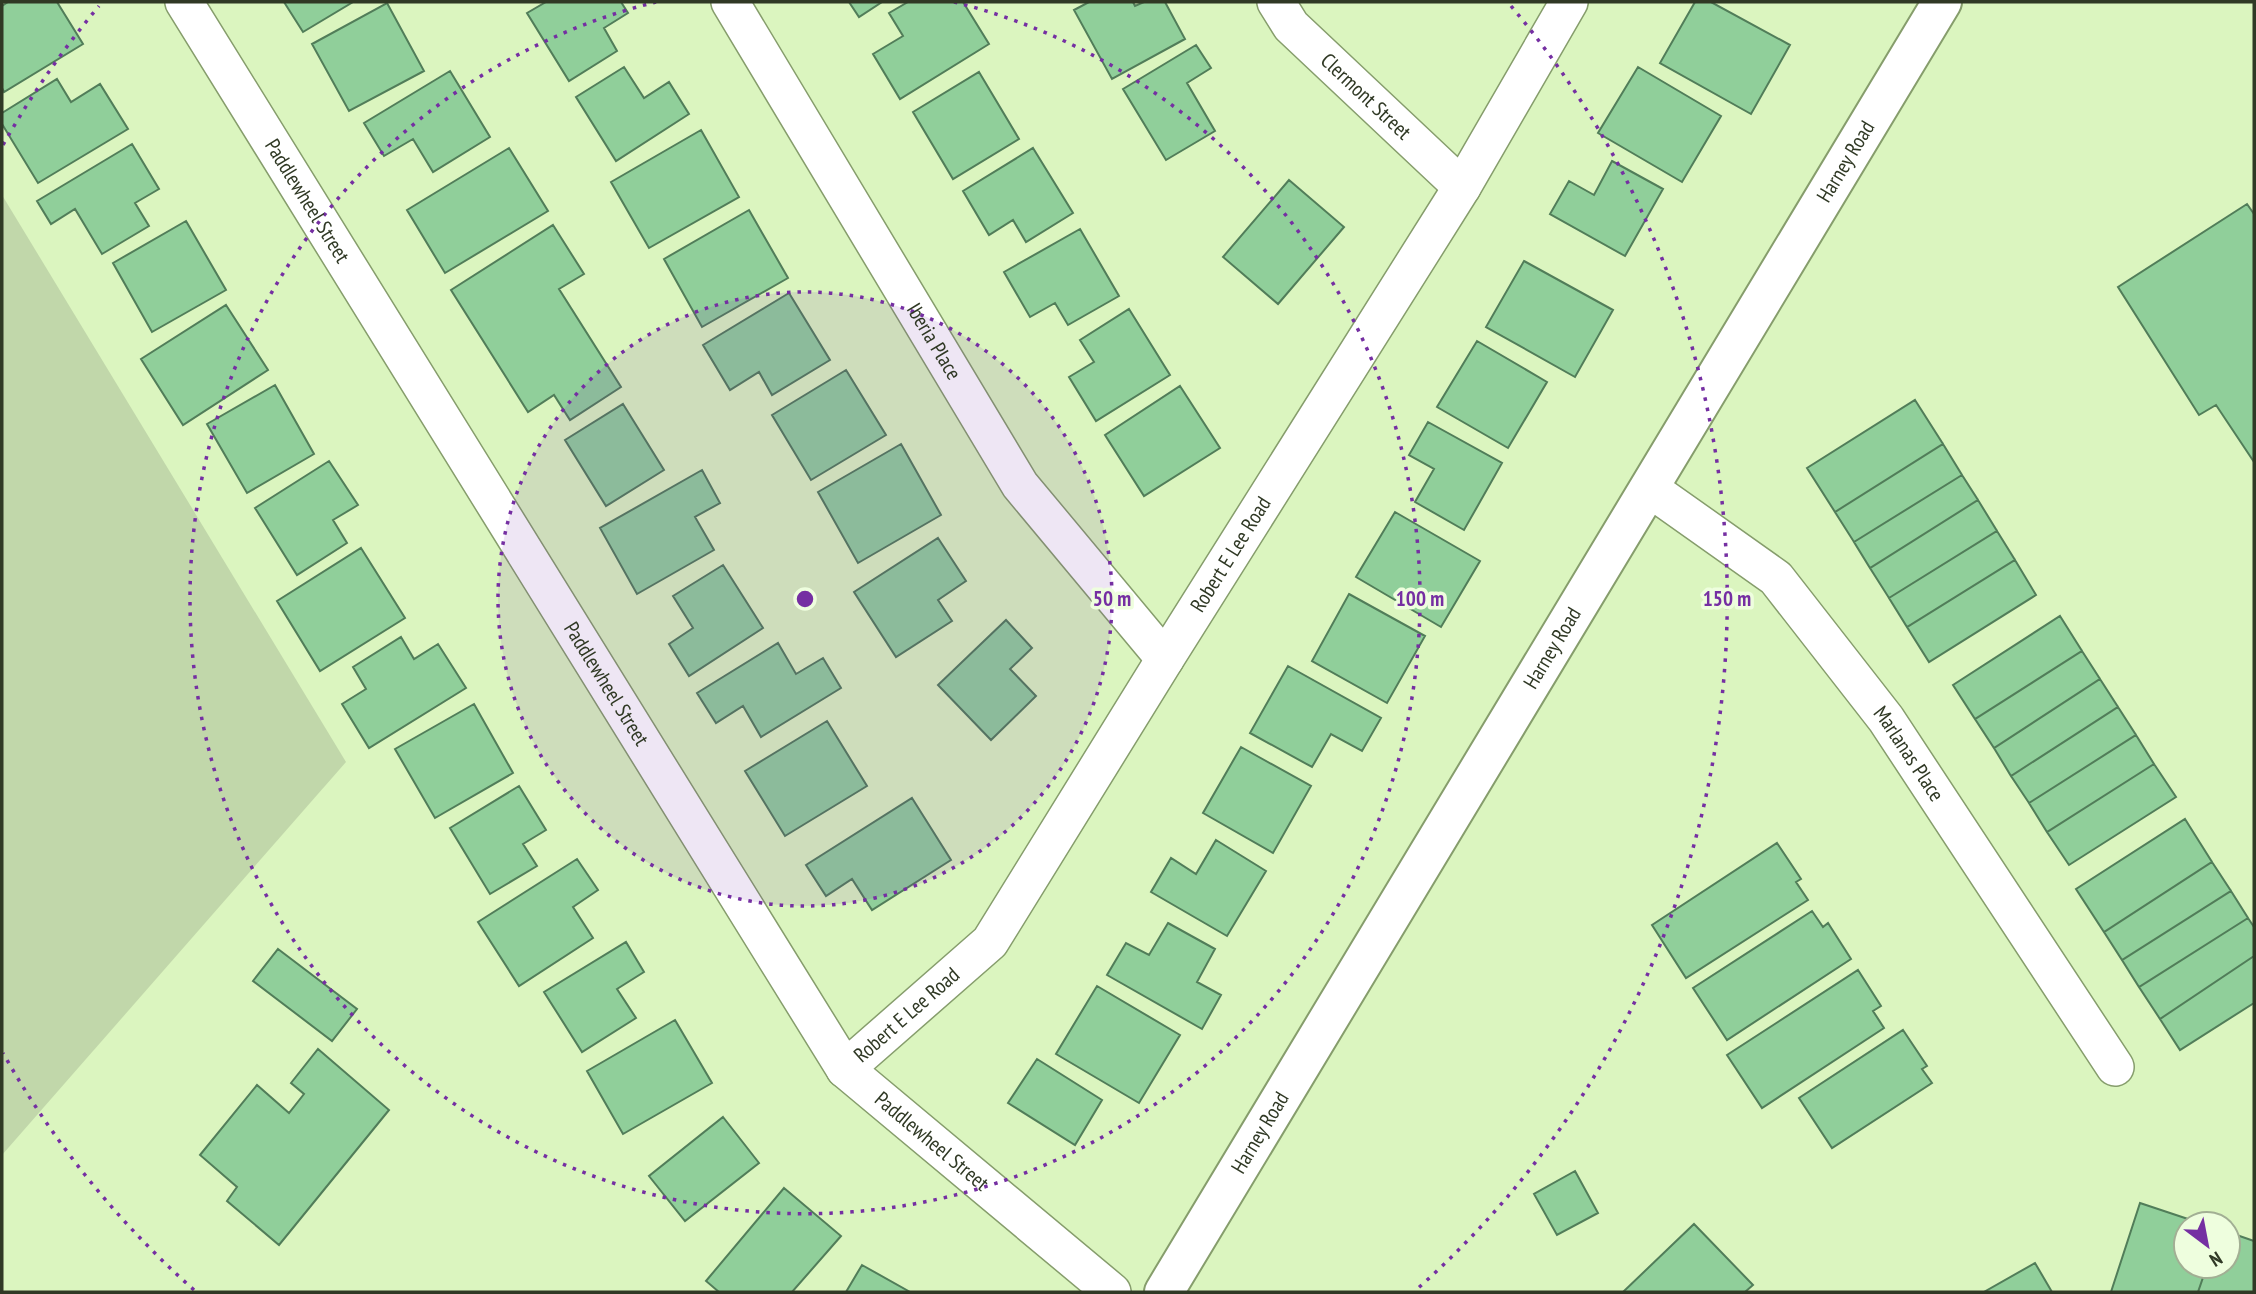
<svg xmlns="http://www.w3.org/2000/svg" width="2256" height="1294" font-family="'PT Sans Narrow',sans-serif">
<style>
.green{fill:#c1d7aa}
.building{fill:#90cf9a;stroke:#517d59;stroke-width:2}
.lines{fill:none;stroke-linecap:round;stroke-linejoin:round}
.minor-casing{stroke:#869d6c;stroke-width:40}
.tertiary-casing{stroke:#869d6c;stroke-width:42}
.minor{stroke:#fff;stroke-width:37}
.tertiary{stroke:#fff;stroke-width:38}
.ring{fill:none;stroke:#752fa2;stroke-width:3.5;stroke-dasharray:3.5 7}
.labels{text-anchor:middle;stroke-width:7;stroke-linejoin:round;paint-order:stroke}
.street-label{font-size:21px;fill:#303925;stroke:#eefede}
.centre{fill:#752fa2;stroke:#eefede;stroke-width:3.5}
.ring-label{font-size:21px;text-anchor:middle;font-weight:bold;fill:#752fa2;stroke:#eefede;stroke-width:7;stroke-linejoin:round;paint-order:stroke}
</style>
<rect width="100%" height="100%" fill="#dbf5bf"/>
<!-- green -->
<path class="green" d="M 2,195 L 346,762 L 2,1155 Z"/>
<!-- building -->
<path class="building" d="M 8,2 L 57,2 L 83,44 L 4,92 L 2,88 L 2,6 Z
M 284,2 L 353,2 L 303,32 Z
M 546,2 L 621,2 L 628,13 L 604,28 L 617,51 L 569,81 L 527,13 Z
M 849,2 L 882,2 L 859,17 Z
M 908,2 L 963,2 L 989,44 L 900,99 L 873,54 L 903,36 L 889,13 Z
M 1089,2 L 1133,2 L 1135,6 L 1144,2 L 1165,2 L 1185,39 L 1112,79 L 1074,10 Z
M 1695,2 L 1711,2 L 1790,45 L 1751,114 L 1660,63 Z
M 387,3 L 424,71 L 349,111 L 312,44 Z
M 1196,45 L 1211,68 L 1187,83 L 1215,131 L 1166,160 L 1123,89 Z
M 624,67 L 644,98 L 669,82 L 689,114 L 616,161 L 576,97 Z
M 1638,67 L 1721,116 L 1682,182 L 1598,133 Z
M 450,71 L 490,137 L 433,172 L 413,139 L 384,156 L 364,123 Z
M 979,72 L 1019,139 L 953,179 L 913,112 Z
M 57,79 L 71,102 L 100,84 L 128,129 L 38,183 L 2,124 L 2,113 Z
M 701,130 L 739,197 L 649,248 L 611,182 Z
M 132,144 L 159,189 L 135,203 L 149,226 L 102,254 L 75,209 L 51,224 L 37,201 Z
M 509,148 L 548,211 L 445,273 L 407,210 Z
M 1033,148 L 1073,213 L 1026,242 L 1013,220 L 989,235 L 963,191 Z
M 1612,161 L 1663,189 L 1625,256 L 1550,214 L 1569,181 L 1594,195 Z
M 1289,180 L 1344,227 L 1278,304 L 1223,257 Z
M 2247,204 L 2254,214 L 2254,462 L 2216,405 L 2199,415 L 2118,287 Z
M 749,210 L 788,278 L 702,327 L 664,259 Z
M 186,221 L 226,290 L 152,332 L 113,263 Z
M 553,225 L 584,274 L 559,289 L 621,387 L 570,420 L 554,395 L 528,412 L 451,290 Z
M 1080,229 L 1119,296 L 1068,325 L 1055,303 L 1030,317 L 1004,272 Z
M 1524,261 L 1613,310 L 1575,377 L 1486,327 Z
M 789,293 L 830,360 L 772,395 L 759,372 L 730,390 L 703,345 Z
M 226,305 L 268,370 L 183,425 L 141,359 Z
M 1129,309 L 1170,375 L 1096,421 L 1069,377 L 1094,362 L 1080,340 Z
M 1477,341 L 1547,382 L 1508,448 L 1437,407 Z
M 846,370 L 886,435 L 811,480 L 772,415 Z
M 275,385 L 314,454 L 247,493 L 207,424 Z
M 1180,386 L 1220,448 L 1144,496 L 1105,435 Z
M 1915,400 L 1943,444 L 1835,512 L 1807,468 Z
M 623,404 L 664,470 L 606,506 L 565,440 Z
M 1428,422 L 1502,463 L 1464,530 L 1415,502 L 1434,469 L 1409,455 Z
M 901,444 L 941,515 L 858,563 L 818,492 Z
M 1943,444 L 1962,475 L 1854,542 L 1835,512 Z
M 329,461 L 358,505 L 333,520 L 347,543 L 297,575 L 255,508 Z
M 702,470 L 720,503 L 695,517 L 714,550 L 637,594 L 600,528 Z
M 1962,475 L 1978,500 L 1870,568 L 1854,542 Z
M 1978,500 L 1997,531 L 1889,598 L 1870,568 Z
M 1395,512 L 1480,561 L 1441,627 L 1356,577 Z
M 1997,531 L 2015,560 L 1907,627 L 1889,598 Z
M 938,538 L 966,581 L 938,600 L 952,621 L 896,657 L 854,592 Z
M 361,548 L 405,618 L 320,671 L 277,601 Z
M 2015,560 L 2036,595 L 1929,662 L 1907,627 Z
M 723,565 L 763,628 L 689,676 L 669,644 L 693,628 L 673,596 Z
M 1349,594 L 1425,636 L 1387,703 L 1312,661 Z
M 2060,616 L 2082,651 L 1975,719 L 1953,685 Z
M 1006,620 L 1032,648 L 1010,669 L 1036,696 L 991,740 L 938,685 Z
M 401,637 L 414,659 L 438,644 L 466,688 L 369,748 L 342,704 L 366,689 L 353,667 Z
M 778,643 L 796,674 L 823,658 L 841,688 L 761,737 L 743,706 L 716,723 L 697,693 Z
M 2082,651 L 2100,679 L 1994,748 L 1975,719 Z
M 1288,666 L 1381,718 L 1362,751 L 1331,734 L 1312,767 L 1250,733 Z
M 2100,679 L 2118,707 L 2011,776 L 1994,748 Z
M 474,704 L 513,773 L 435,818 L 395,749 Z
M 2118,707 L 2136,735 L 2029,803 L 2011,776 Z
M 827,721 L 867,786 L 785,836 L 745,771 Z
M 2136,735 L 2154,764 L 2047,832 L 2029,803 Z
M 1241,747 L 1311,786 L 1273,853 L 1203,813 Z
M 2154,764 L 2176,797 L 2069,865 L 2047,832 Z
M 519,786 L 546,830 L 523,844 L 537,866 L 490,894 L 450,828 Z
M 912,798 L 951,860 L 872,910 L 852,879 L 826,896 L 806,865 Z
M 2185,819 L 2212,862 L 2104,932 L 2076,889 Z
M 1216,840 L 1266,871 L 1227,936 L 1151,892 L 1171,858 L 1196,874 Z
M 1777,843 L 1801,879 L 1796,882 L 1808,900 L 1686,978 L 1652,925 Z
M 577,859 L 598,890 L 573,907 L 593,938 L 519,986 L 478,922 Z
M 2212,862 L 2231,891 L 2122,960 L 2104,932 Z
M 2231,891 L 2248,918 L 2139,987 L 2122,960 Z
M 1812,911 L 1823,927 L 1828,923 L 1851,959 L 1727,1040 L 1693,988 Z
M 2248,918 L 2254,927 L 2254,956 L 2160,1019 L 2139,987 Z
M 1168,923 L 1215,949 L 1197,982 L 1221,995 L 1202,1029 L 1107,975 L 1126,943 L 1149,955 Z
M 626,942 L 644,972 L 617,989 L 636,1018 L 582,1052 L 544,992 Z
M 278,949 L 357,1009 L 332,1041 L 253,981 Z
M 2254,956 L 2254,1003 L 2180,1050 L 2160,1019 Z
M 1858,970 L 1881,1006 L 1873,1011 L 1884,1028 L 1762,1108 L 1727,1055 Z
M 1097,986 L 1180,1035 L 1139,1103 L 1056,1054 Z
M 675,1020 L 712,1083 L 623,1134 L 587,1071 Z
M 1903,1030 L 1927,1066 L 1922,1069 L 1932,1083 L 1832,1148 L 1799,1098 Z
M 318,1049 L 389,1110 L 279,1245 L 227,1201 L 237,1187 L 200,1155 L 257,1085 L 289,1113 L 304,1094 L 291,1083 Z
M 1037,1059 L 1102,1100 L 1075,1145 L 1008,1103 Z
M 723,1117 L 759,1163 L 685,1221 L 649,1176 Z
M 1575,1171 L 1598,1213 L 1557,1235 L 1534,1194 Z
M 784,1188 L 841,1236 L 792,1292 L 719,1292 L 706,1281 Z
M 2140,1203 L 2203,1224 L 2186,1224 L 2186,1266 L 2207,1266 L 2198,1292 L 2111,1292 Z
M 1694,1224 L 1753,1285 L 1745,1292 L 1623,1292 Z
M 2228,1232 L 2254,1241 L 2254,1292 L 2198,1292 L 2207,1266 L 2228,1266 Z
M 2035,1263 L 2052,1292 L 1984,1292 Z
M 862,1265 L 910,1292 L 846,1292 Z"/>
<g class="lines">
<defs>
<g id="minor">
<path id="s1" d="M 184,2 L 845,1069 L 1112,1292"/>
<path id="s2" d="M 730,2 L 1020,485 L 1165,659"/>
<path id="s3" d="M 1276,2 L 1291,26 L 1462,187"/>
<path id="s4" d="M 1649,488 L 1776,578 L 1886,719 L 2115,1067"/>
<path id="s5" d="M 845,1069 L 990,942 L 1165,659 L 1462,187 L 1569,2"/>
</g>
<g id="tertiary">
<path id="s6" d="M 1164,1292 L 1942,2"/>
</g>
</defs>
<!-- minor casing -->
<use href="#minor" class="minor-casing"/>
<!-- tertiary casing -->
<use href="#tertiary" class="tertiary-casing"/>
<!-- minor -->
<use href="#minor" class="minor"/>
<!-- tertiary -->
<use href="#tertiary" class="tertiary"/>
</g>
<!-- distance rings -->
<circle cx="805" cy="599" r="307" fill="#752fa2" fill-opacity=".12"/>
<g class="ring">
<circle cx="805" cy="599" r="307"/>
<path d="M954 2A615 615 0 1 1 656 2"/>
<path d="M194 1290A922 922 0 0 1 3 1053M3 145A922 922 0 0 1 99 6M1511 6A922 922 0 0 1 1416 1290"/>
</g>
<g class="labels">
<!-- street labels -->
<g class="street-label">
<text dy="7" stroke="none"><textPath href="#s3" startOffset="131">Clermont Street</textPath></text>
<text dy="7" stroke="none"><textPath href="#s6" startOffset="1320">Harney Road</textPath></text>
<text dy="7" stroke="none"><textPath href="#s1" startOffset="234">Paddlewheel Street</textPath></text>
<text dy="7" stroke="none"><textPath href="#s2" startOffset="396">Iberia Place</textPath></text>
<text dy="7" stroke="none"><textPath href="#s5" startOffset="649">Robert E Lee Road</textPath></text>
<text dy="7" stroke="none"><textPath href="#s6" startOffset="752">Harney Road</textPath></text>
<text dy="7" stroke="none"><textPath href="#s1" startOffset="802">Paddlewheel Street</textPath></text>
<text dy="7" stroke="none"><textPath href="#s4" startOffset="376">Marlanas Place</textPath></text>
<text dy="7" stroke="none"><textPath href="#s5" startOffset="82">Robert E Lee Road</textPath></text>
<text dy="7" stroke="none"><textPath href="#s6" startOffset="186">Harney Road</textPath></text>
<text dy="7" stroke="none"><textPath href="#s1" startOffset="1368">Paddlewheel Street</textPath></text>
</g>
</g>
<circle cx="805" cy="599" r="10" class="centre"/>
<g class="ring-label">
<text x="1112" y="606">50 m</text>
<text x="1420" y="606">100 m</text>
<text x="1727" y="606">150 m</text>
</g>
<!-- border -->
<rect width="2256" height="1294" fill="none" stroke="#303925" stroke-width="7"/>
<!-- north arrow -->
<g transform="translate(2207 1245) rotate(148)"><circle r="33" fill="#eefede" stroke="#a2af94" stroke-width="2"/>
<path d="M0-5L12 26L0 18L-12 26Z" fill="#752fa2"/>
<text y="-10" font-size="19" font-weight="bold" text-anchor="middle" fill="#303925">N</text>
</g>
</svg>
